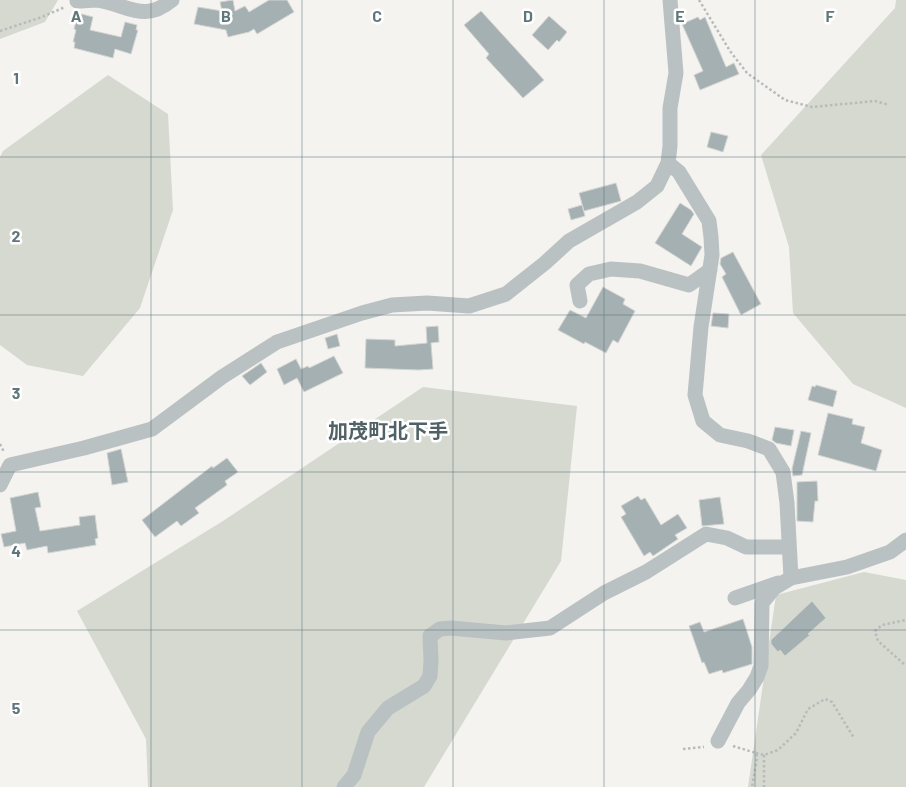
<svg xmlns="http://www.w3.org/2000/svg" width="906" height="787" font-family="Barlow,'Noto Sans JP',sans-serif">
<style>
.green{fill:#d5d9cf}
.building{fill:#a4b0b2;stroke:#d5d5d3}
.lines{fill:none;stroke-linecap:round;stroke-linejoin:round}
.path{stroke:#b7bbbc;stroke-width:2.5;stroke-dasharray:2.5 2.5;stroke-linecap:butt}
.minor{stroke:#bac1c3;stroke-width:15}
.grid{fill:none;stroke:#5f767b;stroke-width:1;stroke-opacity:0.55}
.labels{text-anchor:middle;stroke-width:5;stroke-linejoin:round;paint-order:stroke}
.quarter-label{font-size:20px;font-weight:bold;fill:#516266;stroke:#fff}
.grid-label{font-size:16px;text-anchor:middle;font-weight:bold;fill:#5f767b;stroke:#fff;stroke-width:5;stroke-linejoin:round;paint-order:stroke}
</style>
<rect width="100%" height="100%" fill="#f4f3f0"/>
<!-- green -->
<path class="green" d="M 0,0 L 58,0 L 45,22 L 0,39 Z
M 896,0 L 906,0 L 906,408 L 853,384 L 793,313 L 789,247 L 761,155 L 895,8 Z
M 108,75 L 168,114 L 173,210 L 140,308 L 83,376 L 27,365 L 0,345 L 0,157 L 3,151 Z
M 423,387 L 577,406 L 561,561 L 424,787 L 148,787 L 146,739 L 77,611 L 223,521 Z
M 864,572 L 906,580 L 906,787 L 748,787 L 776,595 Z"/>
<!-- building -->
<path class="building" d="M 233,0 L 235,11 L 245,6 L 249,12 L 269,0 L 287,0 L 294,12 L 257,34 L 254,29 L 249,32 L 228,37 L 226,30 L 194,24 L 198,7 L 222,11 L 220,2 Z
M 481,11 L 544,80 L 523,98 L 486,58 L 489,54 L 464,25 Z
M 78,13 L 93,17 L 90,30 L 121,37 L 125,22 L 137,25 L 136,30 L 138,30 L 131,54 L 115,49 L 113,58 L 74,48 L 75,42 L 73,42 L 76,30 L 74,29 Z
M 549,16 L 567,32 L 559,42 L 557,40 L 548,50 L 532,35 Z
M 698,17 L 700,20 L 705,17 L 726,67 L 734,63 L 739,74 L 700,90 L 694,75 L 703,71 L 682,24 Z
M 711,132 L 728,136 L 723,152 L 707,147 Z
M 616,183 L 621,201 L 584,211 L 579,193 Z
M 680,203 L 691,210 L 694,214 L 682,234 L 702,247 L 691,266 L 655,243 Z
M 582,205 L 585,216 L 571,220 L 568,209 Z
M 733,252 L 761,304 L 741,315 L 722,277 L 726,274 L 720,264 L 721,258 Z
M 603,287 L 625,299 L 623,304 L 635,311 L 618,343 L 613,340 L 606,353 L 585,342 L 584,344 L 558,330 L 570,310 L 586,318 Z
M 713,313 L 729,314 L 728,328 L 711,326 Z
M 438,326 L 439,342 L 431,343 L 433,369 L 419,370 L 365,368 L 366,339 L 395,340 L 395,346 L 427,343 L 426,327 Z
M 337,334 L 340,346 L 328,349 L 325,338 Z
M 334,356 L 343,373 L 304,392 L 297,378 L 284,385 L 277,369 L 296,359 L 301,369 L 308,366 L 309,368 Z
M 261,363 L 267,372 L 250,385 L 242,376 Z
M 816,385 L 837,391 L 833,407 L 808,400 L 812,386 L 815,387 Z
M 828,413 L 853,419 L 852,424 L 865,427 L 861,443 L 882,450 L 876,471 L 818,455 Z
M 775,427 L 794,430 L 791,446 L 776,443 L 772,440 Z
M 801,431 L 811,433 L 802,475 L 793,476 L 792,469 Z
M 121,449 L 128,482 L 112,485 L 107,453 Z
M 227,458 L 238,472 L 225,481 L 227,485 L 195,508 L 199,513 L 181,526 L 177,521 L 155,537 L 142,520 L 212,466 L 213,468 Z
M 817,481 L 818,501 L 815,501 L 813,522 L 797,521 L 797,482 Z
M 38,492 L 41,507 L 35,508 L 40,531 L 80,525 L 79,517 L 95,515 L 98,538 L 95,539 L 96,545 L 48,553 L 47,546 L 27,550 L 25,543 L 4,547 L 1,534 L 16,531 L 10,498 Z
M 638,496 L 641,500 L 645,498 L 661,525 L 678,514 L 687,528 L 675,535 L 678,539 L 653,556 L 650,552 L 644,556 L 621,517 L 626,514 L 621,506 Z
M 720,497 L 724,524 L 702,526 L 699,500 Z
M 812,601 L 826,618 L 808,634 L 810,635 L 785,656 L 780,650 L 778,652 L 771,644 L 771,640 Z
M 743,619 L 752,647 L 752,664 L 723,673 L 722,670 L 709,674 L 704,662 L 702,663 L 689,626 L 700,622 L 704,632 Z"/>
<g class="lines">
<!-- path -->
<path class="path" d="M 699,0 L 730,51 L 747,73 L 785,100 L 812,107 L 875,101 L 889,105
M 0,31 L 42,17 L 65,7
M 0,444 L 4,452
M 904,664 L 878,641 L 875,631 L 882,625 L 906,620
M 733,746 L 756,753 L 757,758 L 752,787
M 683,749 L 704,747
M 756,753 L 764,755 L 778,750 L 796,733 L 808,709 L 825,699 L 832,702 L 854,738
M 764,755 L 764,787"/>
<!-- minor -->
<path class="minor" d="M 77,1 C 84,1 91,0 97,0 C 127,4 143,24 172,0
M 668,163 L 679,172 L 709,221 L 711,237 L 712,255 L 701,327 L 695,395 L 703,421 L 720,435 L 748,441 L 769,449 L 783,472 L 787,503 L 791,578 L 847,567 L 890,552 L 906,540
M 580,301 L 577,285 L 589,274 L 611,269 L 640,271 L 689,285 L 710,270
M 0,485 L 10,465 L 84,448 L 152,429 L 222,377 L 277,342 L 362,313 L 392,305 L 427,303 L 469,306 L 506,294 L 545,263 L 569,241 L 637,202 L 657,186 L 668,163 L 670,146 L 670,108 L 676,73 L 670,0
M 735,598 L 778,583
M 718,741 L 738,703 L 749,690 L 757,677 L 761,666 L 762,603 L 774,588 L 791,578
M 344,787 L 354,775 L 368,732 L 388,708 L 424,686 L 430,676 L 431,661 L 430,636 L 440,629 L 451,628 L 506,633 L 550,628 L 604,593 L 646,572 L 706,534 L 727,538 L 746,547 L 789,547"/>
</g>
<!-- grid -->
<path class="grid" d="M 151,0 L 151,787M 302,0 L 302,787M 453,0 L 453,787M 604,0 L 604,787M 755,0 L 755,787M 0,157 L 906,157M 0,315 L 906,315M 0,472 L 906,472M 0,630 L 906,630"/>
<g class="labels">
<!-- quarter labels -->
<g class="quarter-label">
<text x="388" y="438">加茂町北下手</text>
</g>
</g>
<g class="grid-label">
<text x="76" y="22">A</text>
<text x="226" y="22">B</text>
<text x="377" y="22">C</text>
<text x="528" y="22">D</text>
<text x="680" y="22">E</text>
<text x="830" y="22">F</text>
<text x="16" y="84">1</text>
<text x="16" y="242">2</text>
<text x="16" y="399">3</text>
<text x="16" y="557">4</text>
<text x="16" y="714">5</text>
</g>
</svg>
